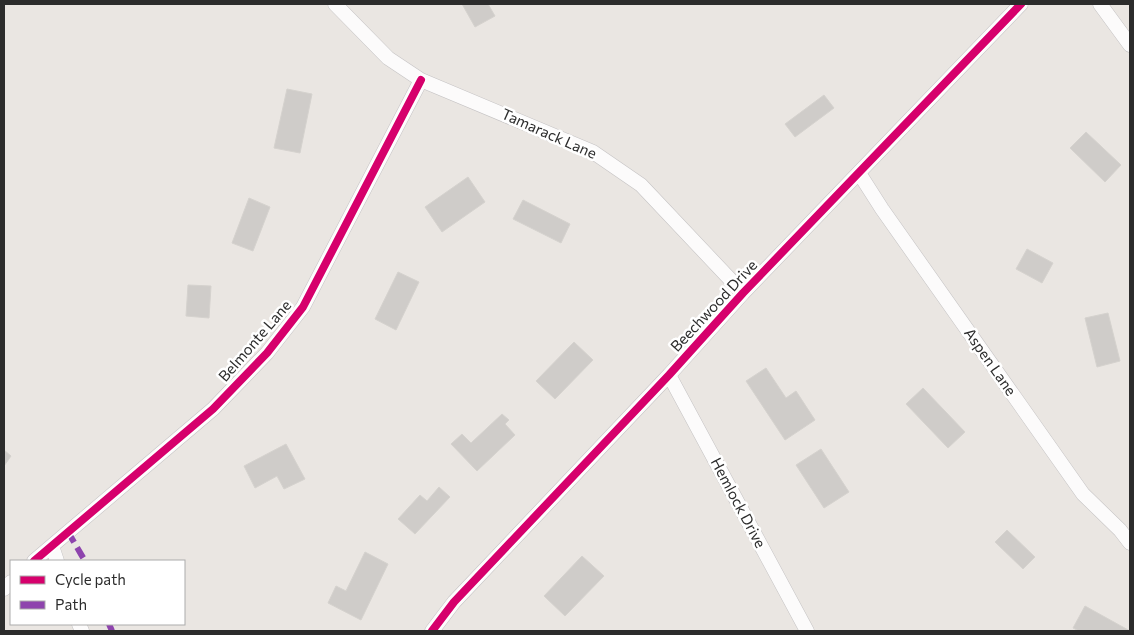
<svg xmlns="http://www.w3.org/2000/svg" width="1134" height="635" font-family="Commissioner,sans-serif">
<style>
.building{fill:#cfccc9;stroke:#d5d2ce}
.lines{fill:none;stroke-linecap:round;stroke-linejoin:round}
.street-casing{stroke:#c4c2c3;stroke-width:15}
.street{stroke:#fcfbfb;stroke-width:14}
.quiet{stroke:#8e44ad;stroke-width:6;stroke-dasharray:12 6;stroke-linecap:butt}
.cycleway-casing{stroke:#fff;stroke-width:11}
.cycleway{stroke:#d6006c;stroke-width:8}
.labels{text-anchor:middle;stroke-width:5;stroke-linejoin:round;paint-order:stroke}
.street-label{font-size:15px;fill:#2c2c2c;stroke:#fff}
</style>
<rect width="100%" height="100%" fill="#eae6e2"/>
<!-- building -->
<path class="building" d="M 462,4 L 488,4 L 495,16 L 475,27 Z
M 287,89 L 312,94 L 300,153 L 274,148 Z
M 824,95 L 834,108 L 795,137 L 785,124 Z
M 1086,132 L 1121,165 L 1105,182 L 1070,148 Z
M 468,177 L 485,202 L 442,232 L 425,207 Z
M 249,198 L 270,207 L 253,251 L 232,243 Z
M 523,200 L 570,224 L 561,243 L 513,219 Z
M 1027,249 L 1053,263 L 1042,283 L 1016,269 Z
M 398,272 L 419,282 L 396,330 L 375,319 Z
M 188,285 L 211,286 L 209,318 L 186,316 Z
M 1108,313 L 1120,361 L 1097,367 L 1085,318 Z
M 574,342 L 593,360 L 555,399 L 536,381 Z
M 766,368 L 786,398 L 796,391 L 815,420 L 785,440 L 746,381 Z
M 923,388 L 965,432 L 948,448 L 906,404 Z
M 502,414 L 509,420 L 505,424 L 515,435 L 477,471 L 451,444 L 462,434 L 471,443 Z
M 286,444 L 305,479 L 284,489 L 277,476 L 255,488 L 244,466 Z
M 821,449 L 849,492 L 824,508 L 796,465 Z
M 4,450 L 11,456 L 4,466 Z
M 439,487 L 450,497 L 415,534 L 398,519 L 420,495 L 427,501 Z
M 1007,530 L 1035,557 L 1023,569 L 995,542 Z
M 365,552 L 388,564 L 361,620 L 328,603 L 336,586 L 346,591 Z
M 582,556 L 604,576 L 565,616 L 544,596 Z
M 1085,606 L 1130,631 L 1079,631 L 1073,628 Z"/>
<g class="lines">
<defs>
<path id="street" d="M 335,4 L 388,58 L 421,80 L 593,152 L 641,185 L 743,293
M 1100,4 L 1130,45
M 859,173 L 882,209 L 1083,494 L 1120,530 L 1130,543
M 669,375 L 807,631
M 52,546 L 57,561
M 34,561 L 213,409 L 267,353 L 303,307 L 421,80
M 4,589 L 11,582
M 79,624 L 82,631
M 432,631 L 454,602 L 669,375 L 743,293 L 1021,4"/>
</defs>
<!-- street casing -->
<use href="#street" class="street-casing"/>
<!-- street -->
<use href="#street" class="street"/>
<!-- quiet -->
<path class="quiet" d="M 68,532 L 85,561
M 109,624 L 112,631"/>
<defs>
<path id="cycleway" d="M 34,561 L 213,409 L 267,353 L 303,307 L 421,80
M 432,631 L 454,602 L 669,375 L 743,293 L 1021,4"/>
</defs>
<!-- cycleway casing -->
<use href="#cycleway" class="cycleway-casing"/>
<!-- cycleway -->
<use href="#cycleway" class="cycleway"/>
</g>
<g class="labels">
<!-- street labels -->
<g class="street-label">
<text transform="translate(549 134) rotate(24)" y="5">Tamarack Lane</text>
<text transform="translate(714 306) rotate(-47)" y="5">Beechwood Drive</text>
<text transform="translate(255 341) rotate(-49)" y="5">Belmonte Lane</text>
<text transform="translate(990 362) rotate(55)" y="5">Aspen Lane</text>
<text transform="translate(738 503) rotate(62)" y="5">Hemlock Drive</text>
</g>
</g>
<!-- border -->
<rect width="1134" height="635" fill="none" stroke="#2c2c2c" stroke-width="10"/>
<!-- legend -->
<rect x="10" y="560" width="175" height="65" fill="#ffffff" stroke="#ababab"/>
<rect x="20" y="576" width="25" height="8" fill="#d6006c" stroke="#ababab"/>
<text x="55" y="585" font-size="15" fill="#2c2c2c">Cycle path</text>
<rect x="20" y="601" width="25" height="8" fill="#8e44ad" stroke="#ababab"/>
<text x="55" y="610" font-size="15" fill="#2c2c2c">Path</text>
</svg>
